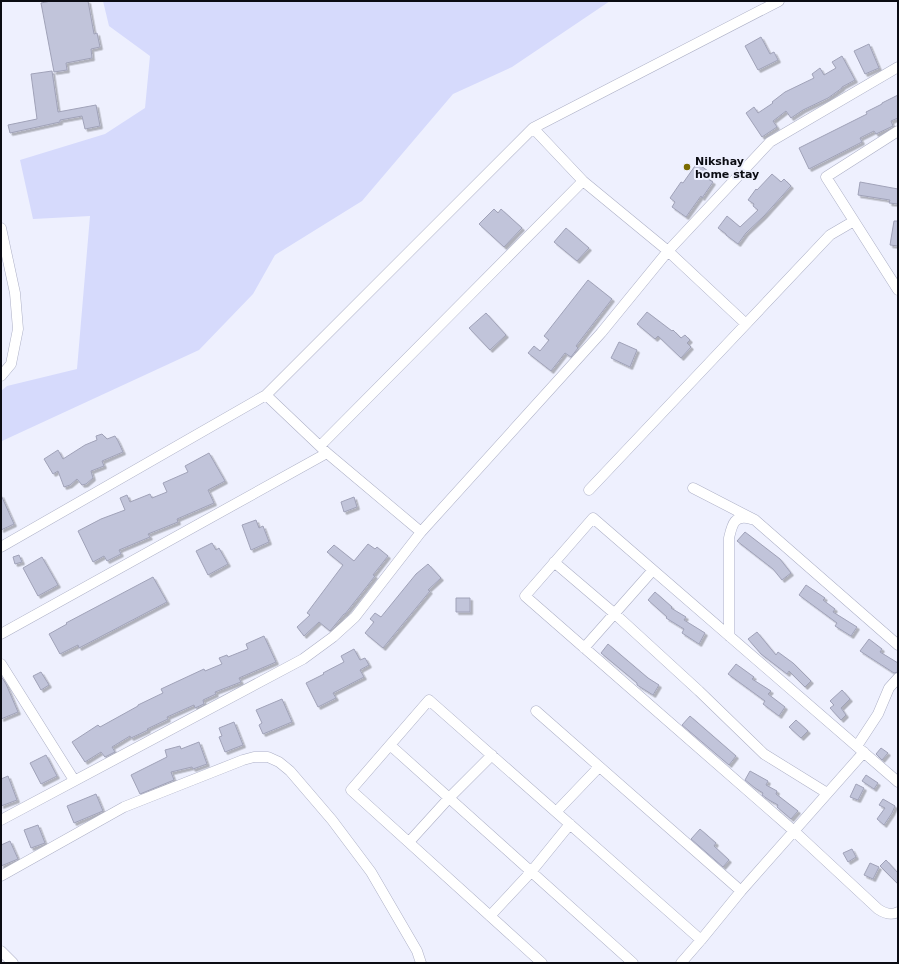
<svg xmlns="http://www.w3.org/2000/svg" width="899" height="964" font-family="'DejaVu Sans',sans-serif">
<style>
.green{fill:#d6dafc}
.building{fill:#c1c4da;stroke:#a0a2b8;filter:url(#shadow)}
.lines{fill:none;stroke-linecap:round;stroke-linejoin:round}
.minor-casing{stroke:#adb0c6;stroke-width:11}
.minor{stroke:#fff;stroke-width:10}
.poi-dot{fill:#796a01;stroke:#eef0fe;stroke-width:1.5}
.labels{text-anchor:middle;stroke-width:4;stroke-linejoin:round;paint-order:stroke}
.poi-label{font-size:11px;font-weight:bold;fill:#0b0c13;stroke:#eef0fe;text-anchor:start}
</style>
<defs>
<filter id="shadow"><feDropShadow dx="2.5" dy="2.5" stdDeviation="0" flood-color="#0004"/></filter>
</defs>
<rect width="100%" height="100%" fill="#eef0fe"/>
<!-- green -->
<path class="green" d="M 103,1 L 610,1 L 512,67 L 453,94 L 362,201 L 275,255 L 253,294 L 199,350 L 2,441 L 1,443 L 1,391 L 7,386 L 77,369 L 90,216 L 33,219 L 20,160 L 105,134 L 145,108 L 150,56 L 109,26 Z"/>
<!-- building -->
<path class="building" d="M 51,1 L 88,1 L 94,34 L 97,33 L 100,47 L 91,49 L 92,58 L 66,63 L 67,70 L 54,72 L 41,3 Z
M 761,37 L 770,54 L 774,52 L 778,60 L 758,70 L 745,46 Z
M 869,44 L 879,68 L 865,74 L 854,51 Z
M 842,56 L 855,80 L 842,87 L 842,88 L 828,98 L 803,110 L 791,118 L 786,111 L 773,121 L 777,127 L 762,137 L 746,113 L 754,107 L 758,113 L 773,103 L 772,102 L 785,92 L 814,78 L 812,74 L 820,68 L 824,75 L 836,68 L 832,62 Z
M 52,71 L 58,112 L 96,105 L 100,126 L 85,129 L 82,116 L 60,120 L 60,122 L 10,133 L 8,125 L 37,119 L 31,74 Z
M 898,95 L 898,118 L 891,121 L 893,126 L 876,134 L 874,131 L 860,138 L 862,142 L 809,169 L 799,148 L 867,114 L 866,112 L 882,104 L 882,103 Z
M 697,163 L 712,174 L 708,179 L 713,182 L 702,198 L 701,196 L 686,217 L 672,207 L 675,202 L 670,198 L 681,182 L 683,183 Z
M 772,174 L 781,182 L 784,179 L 791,186 L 764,216 L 746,233 L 738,244 L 726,235 L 726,234 L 718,228 L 727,216 L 740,227 L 758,210 L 753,206 L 754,204 L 748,200 L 756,189 L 757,190 Z
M 860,182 L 898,189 L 898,204 L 889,203 L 890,200 L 858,195 Z
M 494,209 L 498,213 L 501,209 L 522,228 L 504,247 L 479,224 Z
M 894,221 L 898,221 L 898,246 L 890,245 Z
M 566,228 L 589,248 L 577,261 L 554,242 Z
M 588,280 L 612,299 L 576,346 L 578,348 L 571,357 L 565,353 L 551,371 L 528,353 L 534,346 L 540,351 L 549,340 L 544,336 Z
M 647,312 L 672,331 L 673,330 L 681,338 L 685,335 L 690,340 L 687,343 L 691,347 L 681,358 L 658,336 L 655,339 L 637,324 Z
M 486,313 L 506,335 L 490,350 L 469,328 Z
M 619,342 L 637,350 L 630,367 L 611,358 Z
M 102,434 L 107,439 L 115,436 L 118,441 L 123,452 L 102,461 L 104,466 L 91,471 L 93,478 L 86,484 L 82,485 L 77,479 L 70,485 L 64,487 L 58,471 L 53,474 L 44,459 L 58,450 L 63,459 L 85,445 L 97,440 L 96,436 Z
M 209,453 L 225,481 L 208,490 L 214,503 L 177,519 L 178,522 L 148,534 L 150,537 L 119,550 L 121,554 L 107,561 L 104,556 L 93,562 L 78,531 L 101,519 L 125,510 L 120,498 L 127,495 L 130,502 L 150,494 L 152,498 L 167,492 L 163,483 L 188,472 L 185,466 Z
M 1,495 L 14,524 L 1,530 Z
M 354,497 L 357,507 L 344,512 L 341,502 Z
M 256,520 L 259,528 L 263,526 L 269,542 L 251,550 L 242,525 Z
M 745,532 L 780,559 L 791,573 L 782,580 L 773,569 L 737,541 Z
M 212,543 L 216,550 L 219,548 L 228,564 L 208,575 L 196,551 Z
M 368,544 L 375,549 L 377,547 L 388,556 L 373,575 L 375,576 L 345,614 L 344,614 L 330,631 L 319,622 L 304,636 L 297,627 L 310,615 L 307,613 L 343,565 L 327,552 L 334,545 L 354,561 Z
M 19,555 L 22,562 L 15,564 L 13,557 Z
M 42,557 L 58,585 L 38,596 L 23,568 Z
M 428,564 L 441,578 L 428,590 L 430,591 L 383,648 L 365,633 L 374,622 L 370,619 L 375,613 L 381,617 L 416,574 Z
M 153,577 L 167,602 L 79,648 L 78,645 L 60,654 L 49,634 L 67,624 L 66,623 Z
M 806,585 L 825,598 L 823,600 L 835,609 L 833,612 L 857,627 L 851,636 L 835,626 L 837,623 L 799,595 Z
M 655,592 L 672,607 L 671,608 L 686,617 L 684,620 L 705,633 L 699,644 L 682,633 L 684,629 L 666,618 L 667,617 L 648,600 Z
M 456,598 L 470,598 L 470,612 L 456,612 Z
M 757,632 L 776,655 L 778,652 L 793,663 L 811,681 L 805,687 L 789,671 L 787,674 L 761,654 L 748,639 Z
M 264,636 L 276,662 L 239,678 L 241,682 L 215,692 L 216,694 L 203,700 L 204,704 L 195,708 L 194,705 L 167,717 L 168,719 L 147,729 L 148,730 L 131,738 L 130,736 L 112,747 L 115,752 L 105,757 L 101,752 L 85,762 L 72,742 L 98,725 L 100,727 L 138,706 L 138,705 L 163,693 L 161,689 L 204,669 L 205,671 L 222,664 L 219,658 L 227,655 L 228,657 L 248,649 L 246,644 Z
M 869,639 L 882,649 L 880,652 L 898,663 L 898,672 L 894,673 L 860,651 Z
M 608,644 L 648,678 L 659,685 L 653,695 L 637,685 L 637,683 L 601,653 Z
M 354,649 L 360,660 L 365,658 L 369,665 L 360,670 L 364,677 L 333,693 L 336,698 L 318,707 L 306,683 L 324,674 L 323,673 L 344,662 L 341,656 Z
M 736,664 L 754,677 L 752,679 L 771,691 L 768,694 L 785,707 L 779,716 L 763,704 L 765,701 L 728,674 Z
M 41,672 L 49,685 L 41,690 L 33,676 Z
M 1,676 L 6,684 L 18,712 L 1,719 Z
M 842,690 L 850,699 L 841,708 L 846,715 L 841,720 L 830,708 L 834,705 L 830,701 Z
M 282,699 L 292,722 L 263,734 L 259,725 L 262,723 L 256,710 Z
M 690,716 L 736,756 L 729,765 L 682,725 Z
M 796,720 L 808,731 L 801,738 L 789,727 Z
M 234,722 L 243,745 L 225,752 L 219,737 L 222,736 L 219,728 Z
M 199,742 L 207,764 L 193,769 L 192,767 L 171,772 L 174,780 L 140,794 L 131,775 L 167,757 L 165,750 L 180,746 L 181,749 Z
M 881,748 L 888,753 L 882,760 L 876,754 Z
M 46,755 L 57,776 L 41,784 L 30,763 Z
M 750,771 L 768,781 L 766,785 L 777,791 L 776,794 L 798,811 L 791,819 L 777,807 L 778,805 L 769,800 L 762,795 L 763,793 L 755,788 L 745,780 Z
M 866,775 L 878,783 L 874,789 L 862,781 Z
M 8,776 L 17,800 L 1,806 L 1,779 Z
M 856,784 L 864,788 L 858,800 L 850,797 Z
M 96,794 L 103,811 L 74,823 L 67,806 Z
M 883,799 L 895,806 L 892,813 L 884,825 L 877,819 L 885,808 L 879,805 Z
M 38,825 L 45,843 L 31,848 L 24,830 Z
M 700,829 L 716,843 L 714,846 L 729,860 L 723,867 L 691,839 Z
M 10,841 L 18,859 L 1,866 L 1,845 Z
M 852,849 L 856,857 L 848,862 L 843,853 Z
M 886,860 L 898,873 L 898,884 L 880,866 Z
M 870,863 L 879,867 L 873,879 L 864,875 Z"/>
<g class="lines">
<defs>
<path id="minor" d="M 533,128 L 779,1
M 898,131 L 826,177 L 898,290
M 854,221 L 830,235 L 746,324 L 668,251 L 770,142 L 898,67
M 1,228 L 15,293 L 18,329 L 11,364 L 1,376
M 266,395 L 533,128 L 583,181 L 668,251 L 601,333 L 421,532
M 320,446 L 583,181
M 693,488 L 755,520 L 898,645
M 589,490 L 746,324
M 1,547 L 266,395 L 327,453 L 1,634
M 554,562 L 615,614 L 699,691 L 764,754 L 827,793
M 729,636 L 729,538 C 732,525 734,514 751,519
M 584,648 L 653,570
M 1,664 L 74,780
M 536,711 L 741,891
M 390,745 L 633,963
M 857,746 L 878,714 L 889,688 L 898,678
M 898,782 L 593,518 L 525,596 L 794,831 L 878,909 C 884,913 891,916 898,912
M 556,812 L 599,767
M 1,820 L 303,659 L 333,637 L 355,617 L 421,532 L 327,453
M 409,842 L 449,798 L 492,755
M 1,876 L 124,807 L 243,760 L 254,757 L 268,757 L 279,762 L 290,771 L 332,820 L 371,872 L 417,951 L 421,963
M 490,916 L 531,872 L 570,824
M 1,951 L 13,963
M 542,963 L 351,790 L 429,700 L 701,940
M 681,963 L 701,940 L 741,891 L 864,752"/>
</defs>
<!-- minor casing -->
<use href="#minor" class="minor-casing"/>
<!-- minor -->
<use href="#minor" class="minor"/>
</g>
<!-- markers -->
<circle class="poi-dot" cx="687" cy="167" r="4"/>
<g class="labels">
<!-- poi labels -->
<g class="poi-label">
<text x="695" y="165">Nikshay<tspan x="695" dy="13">home stay</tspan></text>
</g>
</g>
<!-- border -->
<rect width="899" height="964" fill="none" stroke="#0b0c13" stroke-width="4"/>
</svg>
